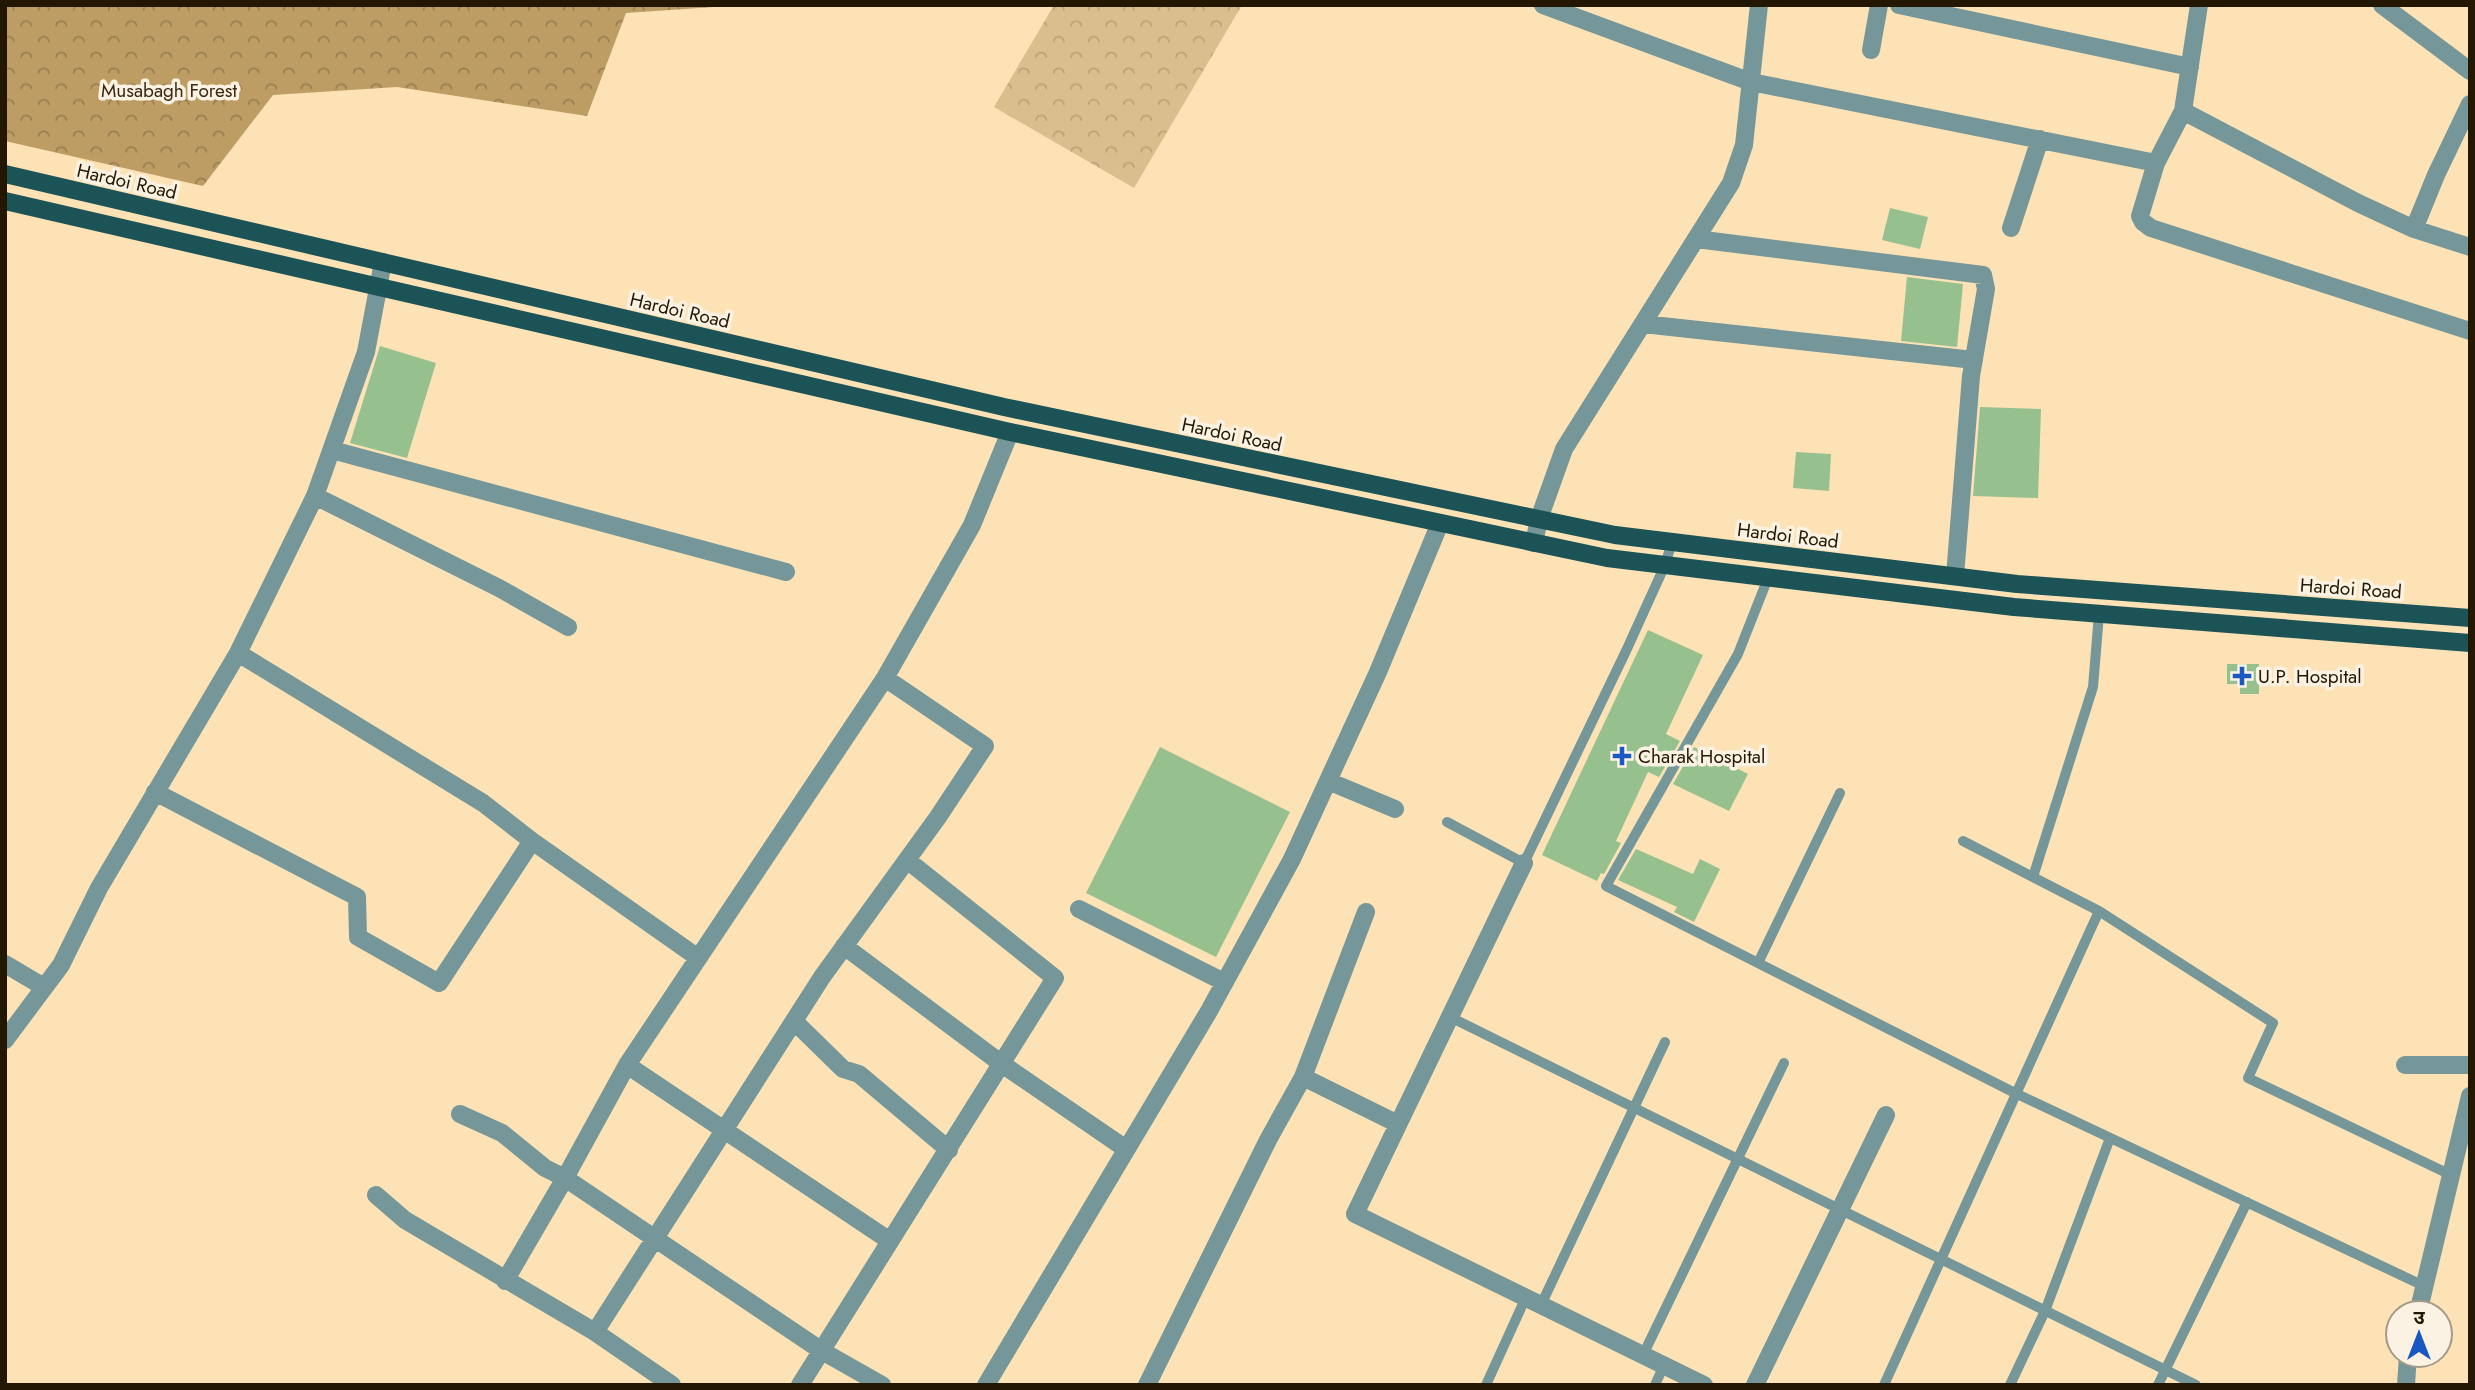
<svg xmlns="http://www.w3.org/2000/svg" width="2475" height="1390" font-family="Jost,'Noto Sans Devanagari',sans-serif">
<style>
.forest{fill:url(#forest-crowns)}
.park{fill:url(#park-crowns)}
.building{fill:#96c18f}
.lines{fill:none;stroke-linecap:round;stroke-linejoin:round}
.service{stroke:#759799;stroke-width:10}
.minor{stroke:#759799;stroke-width:18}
.primary{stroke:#1c5357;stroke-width:18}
.poi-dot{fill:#1957c2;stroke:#fbf2e3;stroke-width:2.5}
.labels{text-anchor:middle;stroke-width:7;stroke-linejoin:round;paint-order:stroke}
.park-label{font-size:19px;fill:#38290f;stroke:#fbf2e3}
.street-label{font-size:19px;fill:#231701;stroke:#fbf2e3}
.poi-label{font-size:19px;fill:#231701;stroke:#fbf2e3;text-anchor:start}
</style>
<defs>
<pattern id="forest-crowns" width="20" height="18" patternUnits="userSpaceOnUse" patternTransform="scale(1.75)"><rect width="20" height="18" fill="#bd9d64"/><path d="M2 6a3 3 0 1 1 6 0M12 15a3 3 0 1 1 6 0" fill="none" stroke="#997f50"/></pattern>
<pattern id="park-crowns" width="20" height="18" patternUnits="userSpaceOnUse" patternTransform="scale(1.75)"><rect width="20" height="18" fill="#dabe8d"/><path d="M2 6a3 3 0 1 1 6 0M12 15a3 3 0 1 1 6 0" fill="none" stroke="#bba378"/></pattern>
</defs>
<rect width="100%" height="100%" fill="#fde2b6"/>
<!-- forest -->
<path class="forest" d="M 5,5 L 743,5 L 626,13 L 587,116 L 397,87 L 273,95 L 203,186 L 5,141 Z"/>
<!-- park -->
<path class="park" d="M 1054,5 L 1242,5 L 1134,188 L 994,107 Z"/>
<!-- building -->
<path class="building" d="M 1890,208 L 1928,217 L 1920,249 L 1882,240 Z
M 1907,277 L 1963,284 L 1957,347 L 1901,341 Z
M 380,346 L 436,363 L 407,458 L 350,443 Z
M 1980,407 L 2041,409 L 2038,498 L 1973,496 Z
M 1796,452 L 1831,454 L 1829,491 L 1793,488 Z
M 1648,630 L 1703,655 L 1666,734 L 1680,741 L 1659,777 L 1648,772 L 1616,841 L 1621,843 L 1604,874 L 1601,873 L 1597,881 L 1542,855 Z
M 2227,664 L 2259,664 L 2259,694 L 2240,694 L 2240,684 L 2227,684 Z
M 1160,747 L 1290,812 L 1216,957 L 1086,893 Z
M 1694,747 L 1748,774 L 1729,811 L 1673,784 Z
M 1636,849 L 1693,874 L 1700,859 L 1720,869 L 1694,922 L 1674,912 L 1677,907 L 1618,880 Z"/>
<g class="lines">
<!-- service -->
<path class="service" d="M 1768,578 L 1738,654 L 1606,886 L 2015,1093 L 2424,1286
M 1447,822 L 1524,863 L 1626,651 L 1665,565 L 1672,542
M 1963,841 L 2099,911 L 2273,1023 L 2248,1078 L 2451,1175
M 2033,877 L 2093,687 L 2099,614
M 1758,963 L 1840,793
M 1450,1017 L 2196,1385
M 1541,1305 L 1665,1042
M 1643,1355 L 1784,1063
M 1486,1385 L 1526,1297
M 1655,1385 L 1664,1365
M 1884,1385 L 2099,911
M 2010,1385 L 2045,1311 L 2110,1138
M 2158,1385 L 2247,1202"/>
<!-- minor -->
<path class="minor" d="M 1543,5 L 1751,82 L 2156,163 L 2183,111 L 2199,5
M 1899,5 L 2190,67
M 2382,5 L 2470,71
M 1871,50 L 1879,5
M 2183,111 L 2358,203 L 2414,229 L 2470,247
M 2156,163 L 2140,216 L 2143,222 L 2151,228 L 2470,331
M 2011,228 L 2040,139
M 2414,229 L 2436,175 L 2470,104
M 1696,239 L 1983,275 L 1986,289 L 1971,376 L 1955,576
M 1643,324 L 1974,360
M 332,450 L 786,572
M 315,496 L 499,588 L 568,627
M 1534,543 L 1539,519 L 1564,449 L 1731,183 L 1744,145 L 1759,5
M 238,653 L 483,803 L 532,841
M 1328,781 L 1395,809
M 155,792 L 357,897 L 358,937 L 439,983 L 532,841 L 697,957
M 1524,863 L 1355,1214 L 1704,1385
M 1079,909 L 1224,982
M 844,946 L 1002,1064 L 1126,1149
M 5,964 L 44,987
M 794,1021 L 843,1069 L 859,1074 L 949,1150
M 5,1040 L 61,965 L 99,888 L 238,653 L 315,496 L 366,352 L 383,262
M 627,1065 L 890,1241
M 2405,1065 L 2470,1065
M 1303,1077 L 1398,1124
M 460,1114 L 502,1133 L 545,1168 L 565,1178 L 822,1351 L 882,1385
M 376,1195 L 405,1220 L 595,1332
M 505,1281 L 565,1178 L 627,1065 L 885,678
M 2418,1313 L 2470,1096
M 672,1385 L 595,1332 L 822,977 L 938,817 L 985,746 L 885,678 L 972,525 L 1010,432
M 800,1385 L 1055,978 L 907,860
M 986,1385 L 1209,1011 L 1292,859 L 1378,672 L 1440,523
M 1147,1385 L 1268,1140 L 1303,1077 L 1366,912
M 1755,1385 L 1886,1115
M 2406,1385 L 2408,1355"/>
<!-- primary -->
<path class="primary" d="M 5,174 L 1004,407 L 1615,535 L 2017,584 L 2470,618
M 5,201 L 1010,432 L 1607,558 L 2014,607 L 2470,643"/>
</g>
<!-- markers -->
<g class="poi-dot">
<path d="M2238.5 665.5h7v7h7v7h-7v7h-7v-7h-7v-7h7z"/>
<path d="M1618.5 745.5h7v7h7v7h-7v7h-7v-7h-7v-7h7z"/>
</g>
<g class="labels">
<!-- park labels -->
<g class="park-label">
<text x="169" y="97">Musabagh Forest</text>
</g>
<!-- street labels -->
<g class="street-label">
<text transform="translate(127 181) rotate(13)" y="7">Hardoi Road</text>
<text transform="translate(680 310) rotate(13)" y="7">Hardoi Road</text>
<text transform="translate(1232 434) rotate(12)" y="7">Hardoi Road</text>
<text transform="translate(1788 535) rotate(7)" y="7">Hardoi Road</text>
<text transform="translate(2351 588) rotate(4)" y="7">Hardoi Road</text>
</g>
<!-- poi labels -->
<g class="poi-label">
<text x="2258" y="683">U.P. Hospital</text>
<text x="1638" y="763">Charak Hospital</text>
</g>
</g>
<!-- border -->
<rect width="2475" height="1390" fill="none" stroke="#231701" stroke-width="14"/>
<!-- north arrow -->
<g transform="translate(2419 1334)"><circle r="33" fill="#fbf2e3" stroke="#a59a89" stroke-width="2"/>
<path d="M0-5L12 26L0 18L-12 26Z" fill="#1957c2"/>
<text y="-10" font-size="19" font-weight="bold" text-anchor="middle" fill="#231701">उ</text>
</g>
</svg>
